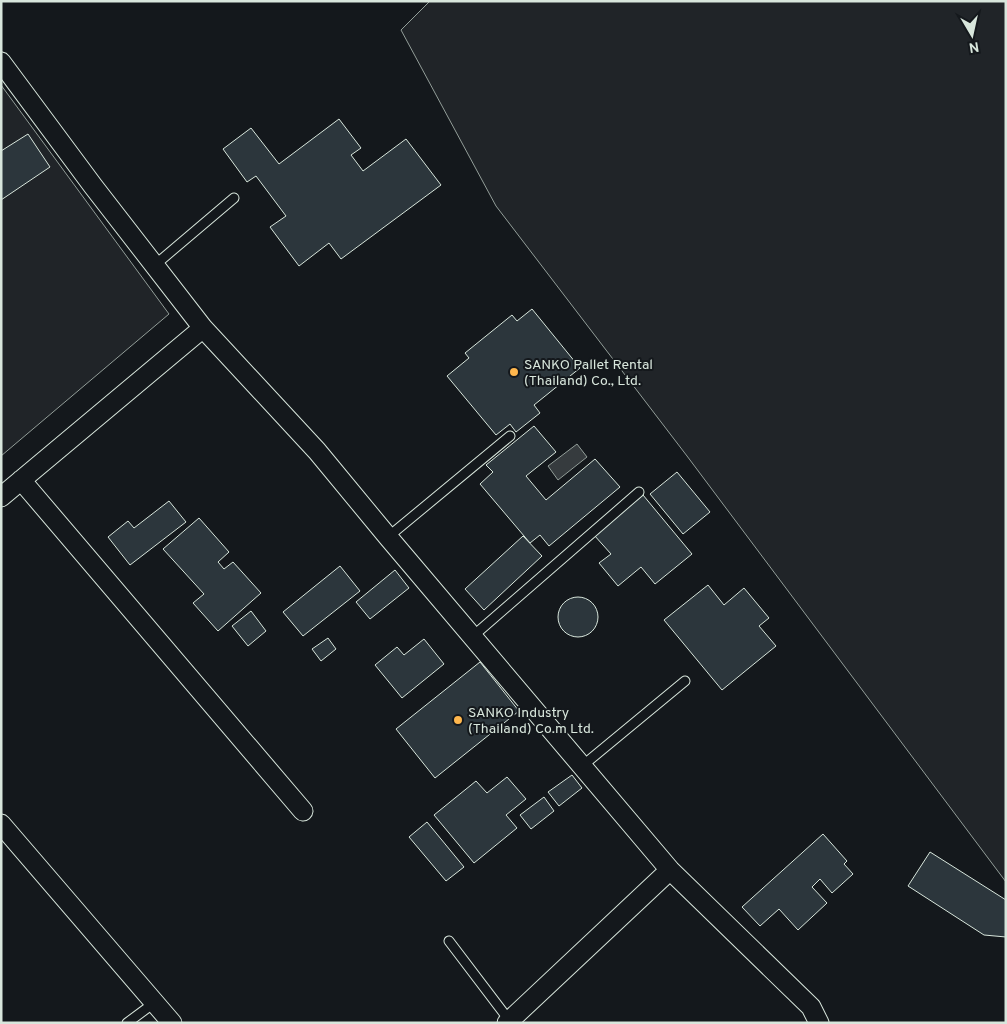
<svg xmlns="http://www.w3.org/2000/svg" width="1007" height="1024" font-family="Overpass,sans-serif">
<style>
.green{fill:#202428;stroke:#939e99}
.water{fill:#363b3e;stroke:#939e99}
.building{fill:#2c363c;stroke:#d8e6dc}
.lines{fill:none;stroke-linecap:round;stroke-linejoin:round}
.service-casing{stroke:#d8e6dc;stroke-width:11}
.minor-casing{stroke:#d8e6dc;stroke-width:21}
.service{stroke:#14181c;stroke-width:9}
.minor{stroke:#14181c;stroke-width:19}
.poi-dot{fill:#ffb74d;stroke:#14181c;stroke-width:2}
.labels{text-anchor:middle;stroke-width:4;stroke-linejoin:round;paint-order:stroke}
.poi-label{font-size:14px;fill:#d8e6dc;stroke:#14181c;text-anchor:start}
</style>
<rect width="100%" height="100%" fill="#14181c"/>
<!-- green -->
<path class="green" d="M 430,1 L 1006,1 L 1006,882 L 687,456 L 496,206 L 401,30 Z
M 1,85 L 169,314 L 1,456 Z"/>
<!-- water -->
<path class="water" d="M 577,444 L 587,457 L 558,480 L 548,466 Z"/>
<!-- building -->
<path class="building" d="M 339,119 L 361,148 L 351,155 L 363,171 L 406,139 L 441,185 L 341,259 L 329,243 L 299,266 L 270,227 L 286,216 L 256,176 L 247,182 L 223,149 L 251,128 L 279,164 Z
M 28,134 L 50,167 L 1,200 L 1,151 Z
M 532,309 L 580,368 L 534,405 L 540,413 L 516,432 L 510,424 L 496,435 L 447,376 L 469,358 L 465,353 L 512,315 L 517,321 Z
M 534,426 L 556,452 L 526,476 L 546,500 L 595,459 L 620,487 L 549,546 L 540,535 L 530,543 L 480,484 L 493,472 L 486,465 Z
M 677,472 L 710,512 L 683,534 L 650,494 Z
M 643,495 L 692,554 L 655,584 L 641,567 L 618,586 L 599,563 L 611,554 L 594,535 Z
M 169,501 L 186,522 L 130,565 L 108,537 L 128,521 L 134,528 Z
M 199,518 L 229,552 L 218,562 L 224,569 L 233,562 L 261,593 L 218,631 L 193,603 L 204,594 L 163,549 Z
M 523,536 L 542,556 L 484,610 L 465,589 Z
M 340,566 L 360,591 L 303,636 L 283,612 Z
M 395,570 L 409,588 L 370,619 L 356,602 Z
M 708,585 L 724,605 L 744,588 L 769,618 L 759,626 L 776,646 L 722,690 L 664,620 Z
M558 617a20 20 0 1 1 40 0a20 20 0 1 1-40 0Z
M 251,611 L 266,631 L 248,646 L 232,626 Z
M 328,638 L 336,649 L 321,661 L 312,649 Z
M 424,639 L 444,664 L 402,698 L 375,665 L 397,647 L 404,655 Z
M 480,662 L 519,711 L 435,778 L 396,729 Z
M 572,775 L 582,788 L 559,806 L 548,792 Z
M 507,777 L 526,799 L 506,815 L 517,828 L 474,863 L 434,815 L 476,781 L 487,793 Z
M 544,797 L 554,811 L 531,829 L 520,815 Z
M 427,822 L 464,867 L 446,881 L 409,837 Z
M 823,834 L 847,861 L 844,864 L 853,874 L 832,893 L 820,879 L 812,887 L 827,903 L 798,930 L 779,909 L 760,926 L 742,907 Z
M 930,852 L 1006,900 L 1006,937 L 984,935 L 908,886 Z"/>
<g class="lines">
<defs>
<path id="service" d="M 155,265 L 234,198
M 388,537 L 510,436
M 472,637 L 639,492
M 581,767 L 685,681
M 449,941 L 509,1020
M 127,1023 L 154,1003"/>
<path id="minor" d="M 1,62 L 93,186 L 203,328 L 317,451 L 388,537 L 670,870 L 811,1007 L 819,1023
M 21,480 L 303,811
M 1,497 L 203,328
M 1,824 L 172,1023
M 507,1023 L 670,870"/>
</defs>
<!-- service casing -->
<use href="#service" class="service-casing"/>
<!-- minor casing -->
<use href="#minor" class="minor-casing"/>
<!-- service -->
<use href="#service" class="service"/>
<!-- minor -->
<use href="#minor" class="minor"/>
</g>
<!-- markers -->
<g class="poi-dot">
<circle cx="514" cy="372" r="5"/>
<circle cx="458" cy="720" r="5"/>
</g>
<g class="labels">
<!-- poi labels -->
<g class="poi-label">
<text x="524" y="369">SANKO Pallet Rental<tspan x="524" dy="16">(Thailand) Co., Ltd.</tspan></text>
<text x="468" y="717">SANKO Industry<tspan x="468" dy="16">(Thailand) Co.m Ltd.</tspan></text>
</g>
</g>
<!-- border -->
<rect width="1007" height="1024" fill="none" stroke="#d8e6dc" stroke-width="5"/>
<!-- north arrow -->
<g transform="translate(972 35) rotate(171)" stroke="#14181c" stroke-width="4" paint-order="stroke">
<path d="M0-4L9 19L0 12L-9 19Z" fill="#d8e6dc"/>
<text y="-8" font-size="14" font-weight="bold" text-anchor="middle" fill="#d8e6dc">N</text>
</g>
</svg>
